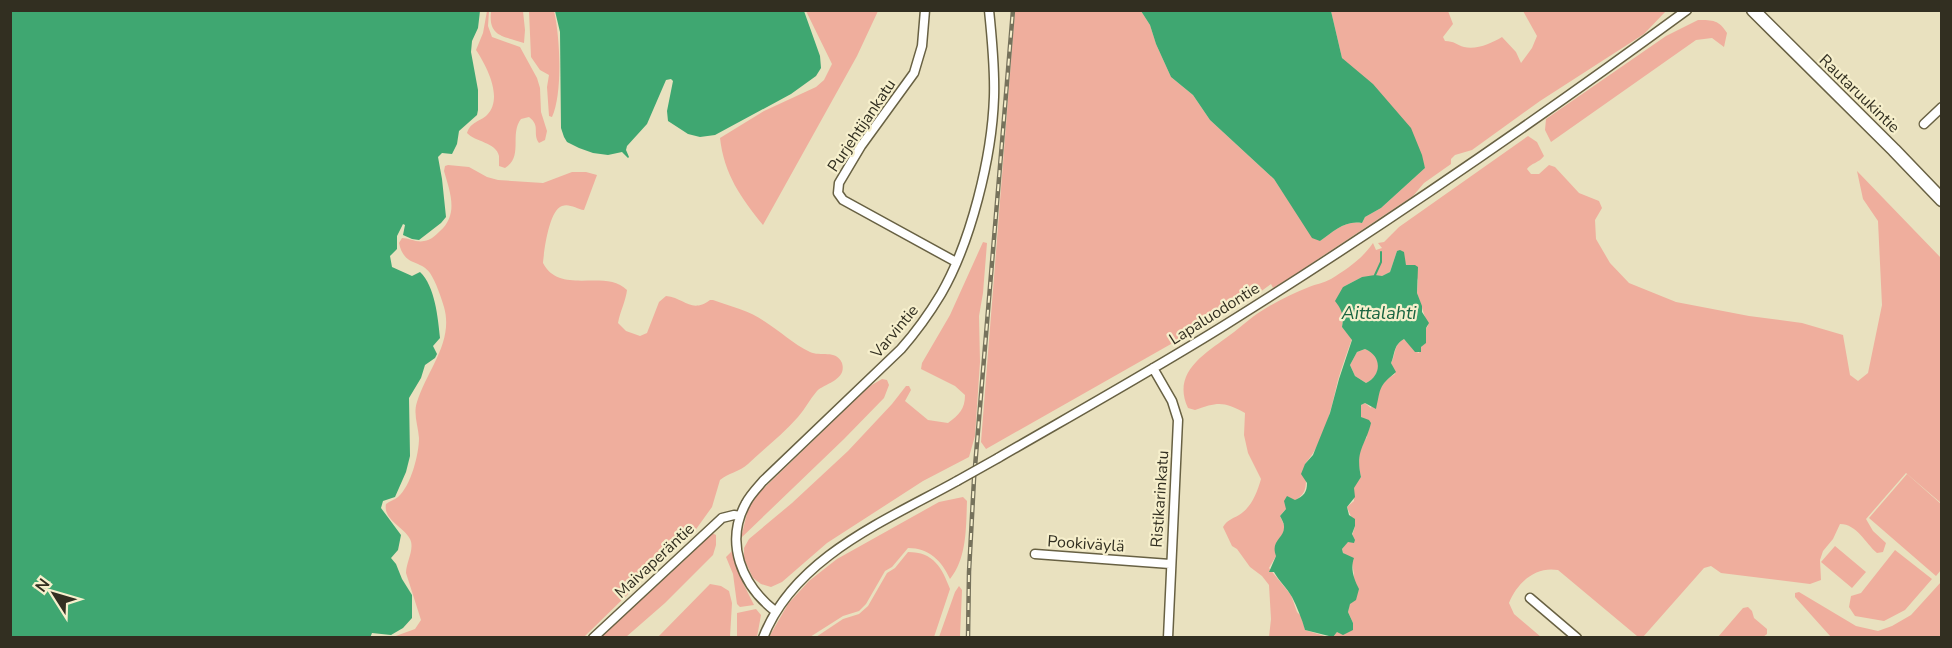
<svg xmlns="http://www.w3.org/2000/svg" width="1952" height="648" font-family="'Nunito Sans',sans-serif">
<style>
.green{fill:#efae9d}
.water{fill:#3fa771;fill-rule:evenodd}
.lines{fill:none;stroke-linecap:round;stroke-linejoin:round}
.stream{stroke:#3fa771;stroke-width:2}
.minor-casing{stroke:#686143;stroke-width:11}
.secondary-casing{stroke:#686143;stroke-width:15}
.minor{stroke:#fff;stroke-width:8}
.secondary{stroke:#fff;stroke-width:12}
.rail-casing{stroke:#76725c;stroke-width:4.5}
.rail{stroke:#f6efcc;stroke-width:2;stroke-dasharray:7;stroke-linecap:butt}
.minor-bridge-casing{stroke:#686143;stroke-width:11;stroke-linecap:butt}
.minor-bridge{stroke:#fff;stroke-width:8}
.labels{text-anchor:middle;stroke-width:4.5;stroke-linejoin:round;paint-order:stroke}
.street-label{font-size:16px;fill:#322f21;stroke:#f6efcc}
.water-label{font-size:18px;font-style:italic;fill:#196440;stroke:#f6efcc}
</style>
<rect width="100%" height="100%" fill="#e9e1bf"/>
<!-- green -->
<path class="green" d="M 487,11 L 489,11 L 488,26 L 492,37 L 520,47 L 537,78 L 540,88 L 541,112 L 547,131 L 545,140 L 539,143 C 532,133 541,126 529,117 L 521,119 C 509,135 524,156 505,168 L 499,166 C 499,163 499,159 499,156 C 496,142 475,142 467,133 C 471,121 480,122 487,115 C 504,98 486,65 476,50 L 483,33 Z
M 491,11 L 523,11 L 525,30 L 524,43 C 503,36 488,37 491,11 Z
M 529,11 L 554,11 C 560,36 563,93 552,117 L 549,116 L 547,87 L 549,75 L 540,70 L 531,57 Z
M 806,11 L 878,11 L 857,56 L 763,225 C 741,198 724,174 720,138 L 764,111 L 816,87 L 824,80 L 832,64 Z
M 1015,11 L 1141,11 L 1150,25 L 1156,44 L 1171,77 L 1193,95 L 1210,120 L 1274,179 L 1292,206 L 1320,241 C 1334,231 1345,220 1362,223 L 1365,217 L 1381,208 L 1425,168 L 1416,143 L 1342,58 L 1331,11 L 1448,11 L 1453,24 L 1443,37 L 1445,41 C 1454,41 1457,45 1464,47 C 1477,50 1492,43 1502,37 L 1516,52 L 1521,63 L 1532,48 L 1537,36 L 1523,11 L 1666,11 L 1644,34 L 1540,101 L 1472,150 L 1455,155 L 1451,159 L 1451,164 L 1424,183 L 1413,196 L 1288,279 L 1273,288 L 1271,284 L 1252,298 L 986,449 L 981,442 Z
M 1698,20 C 1713,20 1719,20 1727,33 L 1724,47 L 1712,38 L 1696,40 L 1551,142 L 1545,130 L 1546,119 L 1666,36 Z
M 1528,136 L 1537,142 L 1544,156 C 1539,163 1531,163 1527,169 L 1531,174 L 1539,174 L 1549,165 L 1555,167 L 1579,193 L 1599,201 L 1602,208 L 1595,220 L 1596,239 L 1610,263 L 1629,283 L 1676,302 L 1749,316 L 1802,323 L 1843,335 L 1850,375 L 1858,381 L 1868,373 L 1882,305 L 1878,221 L 1863,199 L 1857,171 L 1941,258 L 1941,503 L 1906,473 L 1866,519 L 1873,531 L 1886,543 L 1883,552 L 1877,553 C 1865,543 1857,524 1840,524 L 1833,539 L 1823,551 L 1820,560 L 1821,580 L 1810,584 L 1721,573 L 1711,566 L 1704,568 L 1643,637 L 1637,636 L 1558,570 C 1535,566 1517,583 1509,603 L 1514,614 L 1541,637 L 1333,637 L 1337,632 L 1353,623 L 1348,612 L 1354,574 L 1352,563 L 1343,553 L 1342,549 L 1352,536 L 1355,526 L 1347,507 L 1354,501 L 1353,488 L 1361,477 C 1357,461 1358,450 1367,437 L 1366,420 L 1361,417 L 1361,405 L 1365,403 L 1371,408 C 1377,394 1381,381 1395,374 L 1391,363 C 1396,355 1393,345 1404,339 C 1410,343 1412,351 1419,353 L 1421,347 L 1425,343 L 1426,328 L 1428,326 L 1417,293 L 1418,280 L 1411,266 L 1406,265 L 1403,257 L 1397,251 L 1390,272 L 1382,276 L 1362,277 L 1343,287 C 1342,301 1344,314 1342,327 L 1352,339 C 1347,353 1342,366 1338,380 C 1331,409 1325,441 1305,464 C 1309,504 1301,489 1280,516 L 1285,527 L 1276,556 L 1269,568 L 1291,595 L 1297,612 L 1302,617 L 1305,630 L 1328,637 L 1269,637 L 1271,619 L 1269,585 L 1262,576 L 1250,567 L 1237,549 L 1232,546 L 1223,527 C 1227,520 1232,519 1239,515 C 1251,508 1257,493 1261,479 L 1248,453 L 1244,435 L 1245,413 C 1224,401 1217,402 1195,410 L 1188,408 C 1171,372 1206,353 1230,335 C 1241,327 1251,317 1263,310 C 1277,301 1294,293 1309,287 C 1316,284 1324,283 1331,279 C 1347,269 1362,259 1373,243 L 1376,250 L 1382,248 L 1378,243 L 1384,242 L 1399,227 Z
M 448,165 L 469,167 L 487,177 L 498,180 L 543,183 L 572,172 L 586,172 L 597,175 L 584,210 C 577,209 569,203 562,206 C 549,210 544,251 543,263 C 560,296 605,268 627,290 C 626,300 620,312 618,323 L 626,331 L 640,336 L 647,333 L 659,302 L 666,296 C 685,298 691,314 710,300 L 713,300 C 730,306 750,311 764,321 C 780,331 793,344 810,352 C 820,357 836,349 842,363 C 847,380 826,383 817,391 C 810,399 805,409 798,417 C 783,434 764,449 748,464 C 739,472 728,473 720,480 L 712,507 L 694,532 L 670,553 L 584,637 L 393,637 L 415,629 L 421,620 L 406,573 C 406,562 415,549 410,539 C 403,526 383,520 386,504 C 390,501 394,500 398,497 C 411,486 419,454 419,438 C 418,425 413,414 417,402 C 427,370 454,342 444,307 C 441,297 436,282 430,273 C 420,259 404,267 399,243 L 402,238 C 409,238 417,243 424,241 C 431,240 435,236 440,231 C 459,214 450,192 444,171 L 445,166 Z
M 983,242 L 987,243 L 983,293 L 979,316 L 980,362 L 975,436 L 969,457 L 923,481 L 827,543 L 782,582 L 771,587 L 761,584 L 753,578 L 744,559 L 744,548 L 749,539 L 792,503 L 848,451 L 892,404 L 906,386 L 909,386 L 911,390 L 905,401 L 928,420 L 948,423 C 959,415 965,409 965,395 L 955,386 L 921,369 L 922,363 L 950,315 Z
M 1365,349 C 1382,356 1383,375 1366,383 L 1355,376 L 1350,365 L 1357,352 Z
M 882,379 L 887,380 L 889,385 L 884,398 L 844,439 L 741,538 L 748,509 L 759,493 L 870,386 Z
M 1907,474 L 1941,504 L 1941,570 L 1936,576 L 1869,518 Z
M 963,497 L 967,501 C 966,527 967,558 950,579 C 942,561 929,548 908,548 L 892,567 L 885,571 L 866,604 L 859,611 L 843,616 L 810,637 L 769,637 L 788,604 L 809,581 L 837,559 L 939,502 Z
M 712,533 L 716,535 L 716,545 L 713,555 L 665,603 L 626,637 L 600,638 L 687,558 Z
M 1835,546 L 1866,572 L 1852,588 L 1821,562 Z
M 1895,550 L 1932,579 L 1905,610 L 1884,621 L 1855,616 L 1849,607 L 1851,596 L 1861,593 Z
M 732,551 L 743,583 L 754,605 L 740,607 L 737,604 L 733,574 L 726,557 Z
M 908,552 C 934,552 942,568 950,589 L 934,637 L 816,637 L 843,619 L 859,614 L 868,606 L 887,573 L 895,568 Z
M 1941,582 L 1941,637 L 1831,637 L 1795,597 L 1795,593 L 1799,592 L 1856,626 L 1878,631 L 1892,626 L 1911,615 Z
M 710,584 L 721,586 L 729,591 L 732,603 L 730,637 L 658,637 Z
M 959,586 L 962,590 L 960,637 L 939,637 L 955,592 Z
M 1748,607 L 1752,611 L 1754,618 L 1767,629 L 1767,634 L 1763,637 L 1718,637 L 1743,608 Z
M 756,609 L 761,615 L 757,637 L 737,637 L 737,613 Z"/>
<!-- water -->
<path class="water" d="M 10,11 L 480,11 L 478,28 L 472,41 L 471,52 L 478,90 L 478,110 L 477,115 L 459,131 L 457,144 L 452,154 L 442,153 L 438,157 L 442,179 L 446,217 L 441,223 L 419,240 L 412,239 L 403,235 L 405,225 L 403,224 L 397,236 L 397,249 L 390,256 L 392,267 L 412,276 L 420,272 C 435,286 438,318 440,338 L 433,346 L 437,354 L 435,358 L 425,365 L 421,378 L 409,398 L 410,456 L 406,472 L 395,497 L 383,501 L 381,508 L 401,535 L 398,550 L 391,558 L 396,564 L 402,579 L 412,595 L 412,618 L 403,628 L 391,635 L 372,633 L 370,638 L 11,637 Z
M 555,11 L 804,11 L 820,56 L 821,68 L 816,76 L 791,94 L 715,135 L 700,137 L 688,134 L 668,121 L 667,111 L 673,81 L 671,79 L 666,80 L 647,124 L 627,146 L 626,150 L 629,157 L 628,158 L 622,152 L 608,155 L 593,153 L 579,148 L 567,142 L 564,137 L 561,128 L 560,32 Z
M 1141,11 L 1331,11 L 1342,58 L 1373,84 L 1411,128 L 1422,155 L 1425,168 L 1381,208 L 1365,217 L 1362,223 C 1345,220 1334,231 1320,241 L 1312,238 L 1274,179 L 1210,120 L 1193,95 L 1171,77 L 1156,44 L 1150,25 Z
M 1400,250 L 1404,252 L 1406,265 L 1415,265 L 1418,267 L 1417,293 L 1422,306 L 1422,312 L 1429,323 L 1426,328 L 1426,343 L 1421,347 L 1421,352 L 1415,352 L 1404,339 C 1393,345 1395,355 1391,363 L 1396,372 C 1378,387 1381,387 1376,409 L 1365,403 L 1361,405 L 1361,417 L 1369,420 L 1371,423 C 1365,447 1355,450 1361,477 L 1354,488 L 1355,497 L 1347,507 L 1349,515 L 1355,519 L 1355,526 L 1352,534 L 1355,540 L 1354,543 L 1348,542 L 1342,549 L 1343,553 L 1354,558 C 1350,569 1354,579 1359,589 L 1356,600 L 1350,604 L 1348,612 L 1353,623 L 1353,630 L 1343,635 L 1337,632 L 1333,637 L 1305,630 C 1302,619 1297,607 1292,597 C 1287,588 1279,581 1274,572 L 1269,572 L 1276,556 C 1270,540 1285,538 1284,526 C 1284,523 1282,520 1280,516 L 1286,509 L 1284,501 L 1287,496 L 1295,500 C 1304,496 1307,492 1307,483 L 1301,474 L 1305,464 L 1313,455 L 1330,413 L 1339,379 L 1352,340 L 1342,327 C 1344,316 1342,310 1335,301 L 1343,287 L 1362,277 L 1375,275 L 1382,276 L 1390,272 L 1397,251 ZM 1365,349 C 1382,356 1382,375 1366,383 L 1355,376 L 1350,365 L 1357,352 Z"/>
<g class="lines">
<!-- stream -->
<path class="stream" d="M 1375,275 L 1381,262 L 1381,252"/>
<defs>
<path id="minor" d="M 925,10 L 922,46 L 914,73 L 861,146 L 839,183 L 838,193 L 843,200 L 956,262
M 1924,124 L 1942,107
M 1153,368 L 1172,401 L 1178,420 L 1168,638
M 998,458 C 1074,414 1151,371 1225,325 C 1383,226 1537,120 1687,10
M 1035,554 L 1170,564
M 1530,598 L 1577,638
M 775,611 C 742,585 724,543 746,503 C 750,495 757,488 763,481 L 901,349 C 916,332 929,314 941,294 C 971,242 992,157 994,97 C 995,68 992,39 989,10
M 593,638 L 722,518 L 734,515 L 740,516
M 763,638 C 794,557 887,520 957,481"/>
<path id="secondary" d="M 1753,10 L 1894,150 L 1942,200"/>
</defs>
<!-- minor casing -->
<use href="#minor" class="minor-casing"/>
<!-- secondary casing -->
<use href="#secondary" class="secondary-casing"/>
<!-- minor -->
<use href="#minor" class="minor"/>
<!-- secondary -->
<use href="#secondary" class="secondary"/>
<defs>
<path id="rail" d="M 968,638 L 969,572 L 974,479 L 1013,10"/>
</defs>
<!-- rail casing -->
<use href="#rail" class="rail-casing"/>
<!-- rail -->
<use href="#rail" class="rail"/>
<defs>
<path id="minor-bridge" d="M 957,481 L 998,458"/>
</defs>
<!-- minor-bridge casing -->
<use href="#minor-bridge" class="minor-bridge-casing"/>
<!-- minor-bridge -->
<use href="#minor-bridge" class="minor-bridge"/>
</g>
<g class="labels">
<!-- street labels -->
<g class="street-label">
<text transform="translate(1860 93) rotate(44)" y="6">Rautaruukintie</text>
<text transform="translate(861 125) rotate(-56)" y="6">Purjehtijankatu</text>
<text transform="translate(1214 313) rotate(-32)" y="6">Lapaluodontie</text>
<text transform="translate(894 331) rotate(-50)" y="6">Varvintie</text>
<text transform="translate(1159 499) rotate(-86)" y="6">Ristikarinkatu</text>
<text transform="translate(1086 543) rotate(4)" y="6">Pookiväylä</text>
<text transform="translate(654 560) rotate(-43)" y="6">Maivaperäntie</text>
</g>
<!-- water labels -->
<g class="water-label">
<text x="1379" y="319">Aittalahti</text>
</g>
</g>
<!-- border -->
<rect width="1952" height="648" fill="none" stroke="#322f21" stroke-width="24"/>
<!-- north arrow -->
<g transform="translate(54 594) rotate(307)" stroke="#f6efcc" stroke-width="4.5" paint-order="stroke">
<path d="M0-4.5L10 22L0 15L-10 22Z" fill="#322f21"/>
<text y="-9" font-size="16" font-weight="bold" text-anchor="middle" fill="#322f21">N</text>
</g>
</svg>
